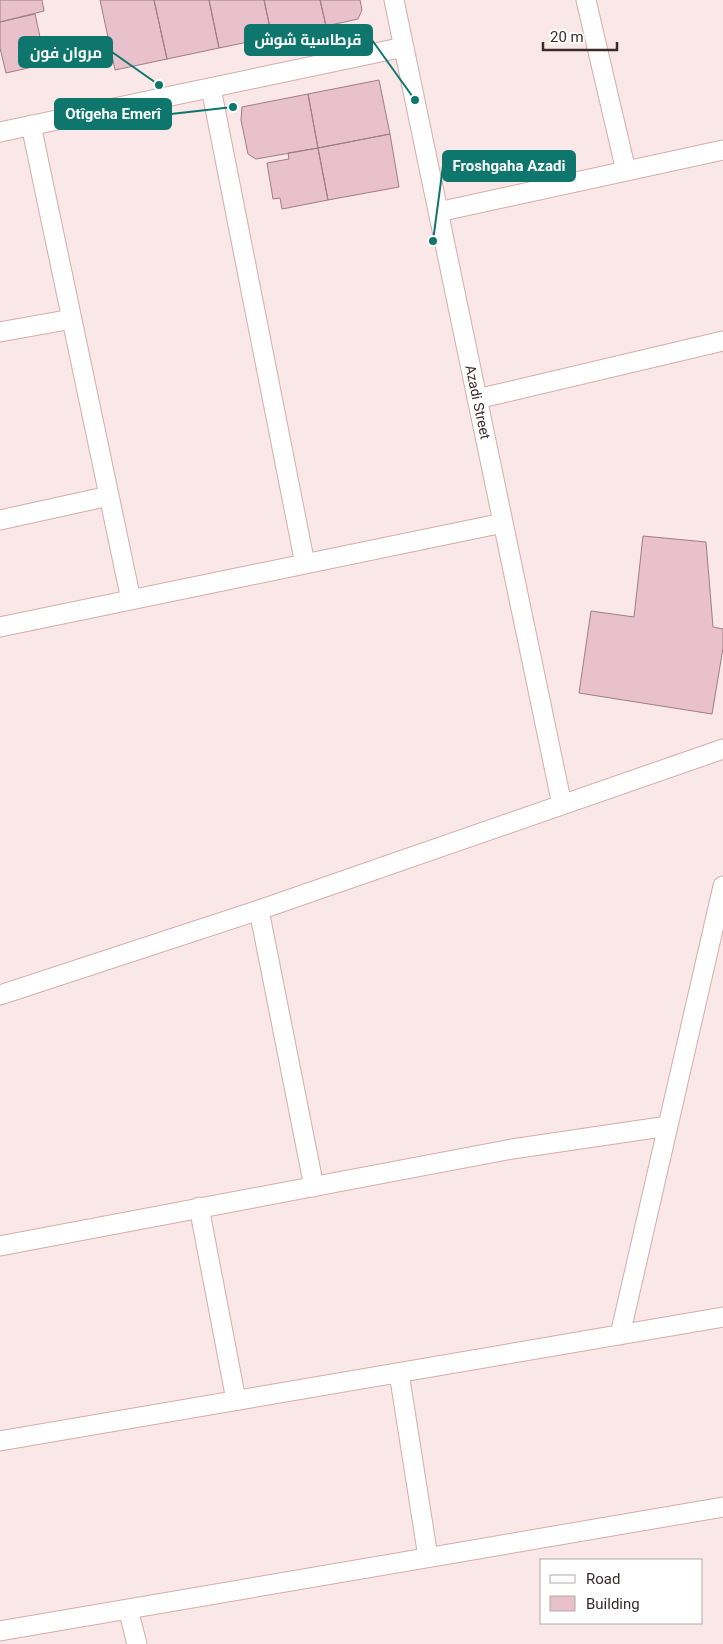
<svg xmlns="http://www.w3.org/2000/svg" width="723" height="1644" font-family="Roboto,Cairo,sans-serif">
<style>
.building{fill:#e8c1cc;stroke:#a07c87}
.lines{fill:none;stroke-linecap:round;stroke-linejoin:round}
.minor-casing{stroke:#d4adaa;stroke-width:21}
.minor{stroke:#fff;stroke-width:19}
.labels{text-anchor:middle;stroke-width:4;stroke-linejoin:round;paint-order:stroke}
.street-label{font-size:14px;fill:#3b2b2a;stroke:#fff}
.leader{fill:none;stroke:#0f766e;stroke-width:2}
.callout-dot{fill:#0f766e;stroke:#fff;stroke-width:2}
.callout{fill:#0f766e;stroke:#0f766e;stroke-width:2}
.callout-label{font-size:15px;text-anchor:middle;font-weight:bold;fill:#fff}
</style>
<rect width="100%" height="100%" fill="#f9e8e7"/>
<!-- building -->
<path class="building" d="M 0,0 L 42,0 L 44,11 L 0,22 Z
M 100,0 L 154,0 L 167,59 L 115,70 Z
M 154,0 L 209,0 L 219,48 L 167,59 Z
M 209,0 L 264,0 L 272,37 L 219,48 Z
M 264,0 L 320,0 L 326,26 L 272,37 Z
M 320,0 L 360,0 L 362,10 L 358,19 L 326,26 Z
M 35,14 L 46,64 L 6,73 L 0,48 L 0,22 Z
M 379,80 L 390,134 L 318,148 L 308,94 Z
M 308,94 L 318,148 L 256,159 L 248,154 L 241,120 L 242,107 Z
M 390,134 L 399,187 L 328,200 L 318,148 Z
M 318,148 L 328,200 L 282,209 L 280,198 L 273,199 L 267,163 L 289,159 L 288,153 Z
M 643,536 L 706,542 L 713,627 L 723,629 L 723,648 L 712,714 L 579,693 L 591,611 L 634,617 Z"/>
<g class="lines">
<defs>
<path id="minor" d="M 394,0 L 562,805
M 586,0 L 626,171
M 211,88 L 305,564
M 31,125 L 131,600
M 0,132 L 404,47
M 438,212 L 723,150
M 0,332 L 72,319
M 477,399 L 723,341
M 0,520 L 109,496
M 0,627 L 503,523
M 259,910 L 314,1187
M 0,995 L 259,910 L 723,749
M 199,1207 L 236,1400
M 0,1246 L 512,1149 L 668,1126
M 620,1335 L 723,886
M 399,1373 L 428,1557
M 0,1441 L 723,1317
M 128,1609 L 137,1644
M 0,1631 L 723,1507"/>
</defs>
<!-- minor casing -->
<use href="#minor" class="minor-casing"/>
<!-- minor -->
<use href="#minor" class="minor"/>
</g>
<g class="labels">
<!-- street labels -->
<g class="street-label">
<text transform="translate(478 402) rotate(78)" y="5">Azadi Street</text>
</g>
</g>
<!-- callouts -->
<path class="leader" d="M415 100L372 40M159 85L112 52M233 107L171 114M433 241L443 166"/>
<g class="callout-dot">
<circle cx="415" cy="100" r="5"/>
<circle cx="159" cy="85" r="5"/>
<circle cx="233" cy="107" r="5"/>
<circle cx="433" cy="241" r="5"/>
</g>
<g class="callout">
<rect x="245" y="25" width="127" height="30" rx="5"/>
<rect x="19" y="37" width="93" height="30" rx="5"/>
<rect x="55" y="99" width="116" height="30" rx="5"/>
<rect x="443" y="151" width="132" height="30" rx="5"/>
</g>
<g class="callout-label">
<text x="308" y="45">قرطاسية شوش</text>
<text x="66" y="58">مروان فون</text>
<text x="113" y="119">Otîgeha Emerî</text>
<text x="509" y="171">Froshgaha Azadi</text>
</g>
<!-- legend -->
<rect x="540" y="1559" width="162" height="65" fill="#ffffff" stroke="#b1aaaa"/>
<rect x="550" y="1575" width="25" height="8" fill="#ffffff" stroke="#b1aaaa"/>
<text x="586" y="1584" font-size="15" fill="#3b2b2a">Road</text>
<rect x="550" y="1596" width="25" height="15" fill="#e8c1cc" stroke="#b1aaaa"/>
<text x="586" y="1609" font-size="15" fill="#3b2b2a">Building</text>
<!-- scale -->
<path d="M543 42v8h74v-8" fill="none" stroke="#3b2b2a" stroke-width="2.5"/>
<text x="550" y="42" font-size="15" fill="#3b2b2a" stroke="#ffffff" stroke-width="4" paint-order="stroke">20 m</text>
</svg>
